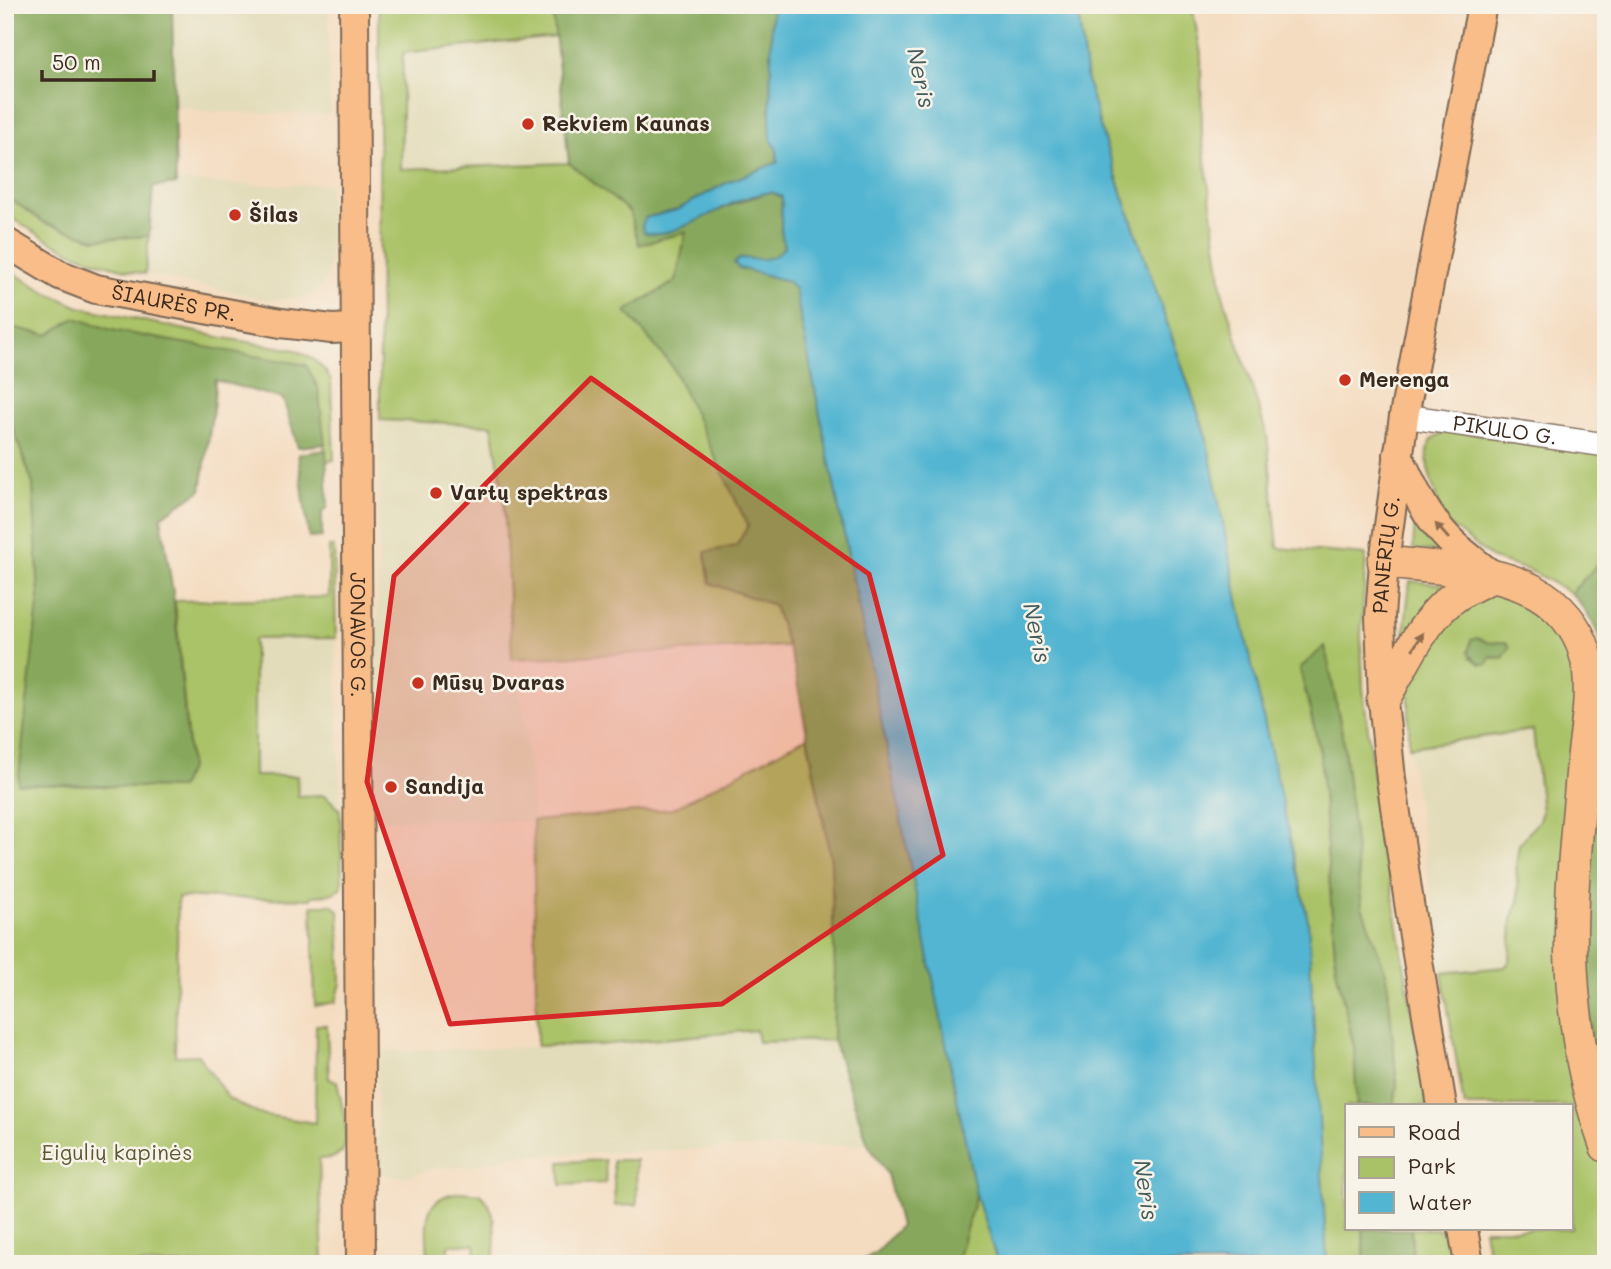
<svg xmlns="http://www.w3.org/2000/svg" width="1611" height="1269" font-family="Mali,sans-serif">
<style>
.built{fill:#e3dcba}
.green{fill:#aac267;stroke:#727642;stroke-width:2;fill-rule:evenodd}
.forest{fill:#87a85c;stroke:#61693d;stroke-width:2}
.water{fill:#52b5d1;stroke:#467078;stroke-width:2}
.lines{fill:none;stroke-linecap:round;stroke-linejoin:round}
.minor-casing{stroke:#7c6857;stroke-width:26}
.major-casing{stroke:#7c6857;stroke-width:32}
.highway-casing{stroke:#7c6857;stroke-width:35}
.minor{stroke:#fff;stroke-width:23}
.major{stroke:#f8bd89;stroke-width:28}
.highway{stroke:#f8bd89;stroke-width:32}
.oneway{fill:#906c4e}
.marked{fill:#d62828;fill-opacity:0.2;stroke:#d62828;stroke-width:5;stroke-linejoin:round}
.poi-dot{fill:#c8321e;stroke:#f7f3e8;stroke-width:2.5}
.labels{text-anchor:middle;stroke-width:5;stroke-linejoin:round;paint-order:stroke}
.poi-label{font-size:21px;font-weight:bold;fill:#3b2a1e;stroke:#f7f3e8;text-anchor:start}
.street-label{font-size:21px;fill:#3b2a1e;stroke:#f7f3e8}
.park-label{font-size:21px;fill:#5c5834;stroke:#f7f3e8}
.water-label{font-size:23px;font-style:italic;fill:#435b5d;stroke:#f7f3e8}
</style>
<rect width="100%" height="100%" fill="#f7f3e8"/>
<filter id="ink" filterUnits="userSpaceOnUse"><feTurbulence type="fractalNoise" baseFrequency=".0143" numOctaves="2"/><feDisplacementMap in="SourceGraphic" scale="14" xChannelSelector="R" yChannelSelector="G"/><feConvolveMatrix kernelMatrix="1 2 1 2 8 2 1 2 1" color-interpolation-filters="sRGB"/></filter>
<filter id="wash" filterUnits="userSpaceOnUse"><feTurbulence type="fractalNoise" baseFrequency=".00686" numOctaves="4" result="noise"/><feDisplacementMap in="SourceGraphic" scale="28" xChannelSelector="R" yChannelSelector="G"/><feGaussianBlur stdDeviation="1.57" result="paint"/><feColorMatrix in="noise" values="0 0 0 0 0 0 0 0 0 0 0 0 0 0 0 0 0 1.4 0 .05"/><feComposite in="paint" operator="in"/></filter>
<g filter="url(#wash)">
<rect width="100%" height="100%" fill="#f4dcc0"/>
<!-- built -->
<path class="built" d="M 172,5 L 328,5 L 330,114 L 207,112 L 174,106 Z
M 556,37 L 569,163 L 401,169 L 403,53 Z
M 176,181 L 251,185 L 329,184 L 330,262 L 327,277 L 321,287 L 313,293 L 301,298 L 269,300 L 145,274 L 153,187 L 175,184 Z
M 380,420 L 492,425 L 504,496 L 512,659 L 525,714 L 533,821 L 375,819 Z
M 254,638 L 336,638 L 340,810 L 325,796 L 297,797 L 296,776 L 254,776 Z
M 1533,729 L 1542,812 L 1539,820 L 1519,845 L 1516,865 L 1519,901 L 1512,919 L 1510,961 L 1505,967 L 1442,973 L 1409,747 Z
M 756,1030 L 758,1042 L 833,1040 L 868,1144 L 508,1156 L 473,1166 L 439,1168 L 403,1177 L 379,1174 L 376,1051 L 599,1045 Z"/>
<!-- green -->
<path class="green" d="M 379,5 L 552,5 L 556,37 L 403,53 L 401,169 L 569,163 L 629,211 L 686,232 L 676,281 L 626,311 L 672,366 L 749,527 L 710,583 L 774,605 L 787,646 L 512,659 L 504,496 L 492,425 L 380,420 Z
M 1077,5 L 1192,5 L 1201,54 L 1202,136 L 1223,295 L 1267,435 L 1278,548 L 1366,555 L 1361,635 L 1363,688 L 1373,773 L 1427,1106 L 1394,1106 L 1397,1086 L 1387,976 L 1362,907 L 1343,738 L 1325,647 L 1300,669 L 1320,752 L 1336,968 L 1354,1047 L 1357,1106 L 1347,1106 L 1347,1229 L 1363,1229 L 1365,1264 L 1327,1264 L 1319,1125 L 1240,611 L 1206,436 L 1105,143 L 1087,81 Z
M 5,195 L 45,223 L 95,239 L 149,236 L 145,274 C 89,264 51,245 5,213 Z
M 5,268 L 46,292 L 79,307 L 224,338 L 296,350 L 313,359 L 325,370 L 331,381 L 334,460 L 326,462 L 318,388 L 165,341 L 111,330 L 75,318 L 48,335 L 5,326 Z
M 5,422 L 12,426 L 33,484 L 39,596 L 19,784 L 180,788 L 190,767 L 175,601 L 329,597 L 329,547 L 334,547 L 336,638 L 254,639 L 254,776 L 297,776 L 298,796 L 325,795 L 340,810 L 342,886 C 334,896 324,895 311,896 L 311,899 L 178,897 L 175,1056 L 198,1055 L 229,1099 L 259,1114 L 315,1123 L 316,1025 L 327,1025 L 329,1079 L 337,1081 C 341,1103 351,1133 342,1153 L 332,1158 L 319,1159 L 323,1264 L 5,1264 Z
M 1448,430 L 1606,451 L 1606,537 L 1600,563 L 1571,593 L 1531,571 L 1493,559 L 1446,522 L 1437,500 L 1428,469 L 1427,450 L 1433,438 Z
M 1416,507 L 1453,554 L 1413,549 Z
M 1410,581 L 1460,586 L 1403,643 Z
M 1497,590 L 1537,604 L 1575,647 L 1582,1114 L 1606,1178 L 1606,1264 L 1490,1264 L 1484,1229 L 1571,1229 L 1571,1106 L 1464,1106 L 1442,973 L 1505,967 L 1510,961 L 1512,919 L 1519,901 L 1516,865 L 1519,845 L 1539,820 L 1542,812 L 1533,730 L 1409,747 L 1409,687 L 1417,656 L 1437,623 ZM 1501,642 L 1497,658 L 1490,657 L 1481,664 L 1470,657 L 1490,643 Z
M 807,737 L 831,860 L 835,971 L 833,1040 L 758,1042 L 756,1030 L 599,1045 L 537,1046 L 533,821 L 672,809 Z
M 312,905 L 333,905 L 339,911 L 341,983 L 336,1002 L 315,1006 Z
M 605,1160 L 606,1183 L 561,1185 L 560,1162 Z
M 613,1160 L 636,1160 L 637,1205 L 615,1206 Z
M 461,1192 L 480,1194 C 500,1210 494,1241 494,1264 L 476,1264 L 475,1244 L 449,1245 L 449,1264 L 428,1264 C 428,1230 417,1197 461,1192 Z
M 976,1194 L 998,1264 L 956,1264 Z
M 1411,1229 L 1447,1229 L 1453,1264 L 1413,1264 Z"/>
<!-- forest -->
<path class="forest" d="M 5,5 L 172,5 L 176,184 L 153,187 L 149,236 L 95,239 L 45,223 L 5,195 Z
M 552,5 L 772,5 L 770,121 L 771,138 L 777,150 L 778,163 L 728,182 L 677,210 L 645,218 L 664,232 C 701,220 734,201 771,192 L 782,197 L 781,229 L 784,248 C 773,263 758,259 741,258 L 739,268 L 788,281 L 795,289 L 976,1194 L 956,1264 L 858,1264 L 879,1250 L 900,1226 L 887,1174 L 868,1144 L 833,1040 L 835,971 L 831,860 L 794,666 L 774,605 L 710,583 L 705,552 L 736,546 L 748,526 L 672,366 L 626,311 L 676,281 L 686,232 L 639,245 L 629,211 L 569,163 Z
M 75,318 L 111,330 L 306,365 L 318,388 L 325,444 L 298,447 L 283,399 L 215,380 L 214,403 L 201,490 L 161,517 L 173,593 L 190,767 L 180,788 L 18,784 L 39,596 L 33,484 L 12,426 L 5,422 L 5,326 L 48,335 Z
M 326,450 L 328,507 L 322,512 L 322,537 L 309,538 L 298,454 Z
M 1606,537 L 1606,671 C 1603,637 1593,618 1571,593 L 1599,563 Z
M 1477,638 L 1490,643 L 1506,642 L 1510,647 L 1503,658 L 1490,657 L 1487,664 L 1481,664 L 1468,653 L 1471,640 Z
M 1325,646 L 1343,738 L 1362,907 L 1387,976 L 1397,1086 L 1394,1106 L 1357,1106 L 1354,1047 L 1336,968 L 1320,752 L 1300,668 Z
M 1606,680 L 1606,1107 L 1591,1047 L 1585,934 Z
M 1363,1229 L 1411,1229 L 1413,1264 L 1365,1264 Z"/>
<!-- water -->
<path class="water" d="M 772,5 L 1077,5 L 1087,81 L 1105,143 L 1206,436 L 1240,611 L 1308,920 L 1327,1264 L 998,1264 L 976,1194 L 795,289 L 788,281 L 739,268 L 734,263 L 741,258 C 758,259 773,263 784,247 L 781,229 L 782,197 L 771,192 C 761,194 750,196 740,200 C 719,208 664,243 644,232 L 642,226 L 645,218 L 677,210 L 728,182 L 778,162 L 777,150 L 771,139 L 770,121 Z"/>
</g>
<g filter="url(#ink)">
<g class="lines">
<defs>
<g id="minor">
<path id="s1" d="M 1404,416 L 1606,445"/>
</g>
<g id="major">
<path id="s2" d="M 354,5 L 361,1264"/>
<path id="s3" d="M 5,242 L 60,275 L 96,289 L 281,323 L 332,329 L 355,328"/>
<path d="M 1398,455 C 1410,480 1421,507 1439,528 C 1454,547 1474,561 1493,576"/>
<path id="s4" d="M 1442,1106 L 1413,930 L 1391,779 L 1383,700 L 1380,617 L 1384,562 L 1404,416 L 1482,5"/>
<path d="M 1463,1229 L 1469,1264"/>
</g>
<path id="highway" d="M 1384,562 C 1436,569 1511,568 1552,603 C 1573,621 1586,644 1589,672 C 1592,701 1586,733 1583,762 C 1578,825 1570,890 1571,953 C 1573,1020 1583,1082 1606,1146
M 1383,700 C 1401,669 1422,622 1450,600 C 1463,589 1478,583 1493,576"/>
</defs>
<!-- minor casing -->
<use href="#minor" class="minor-casing"/>
<!-- major casing -->
<use href="#major" class="major-casing"/>
<!-- highway casing -->
<use href="#highway" class="highway-casing"/>
<!-- minor -->
<use href="#minor" class="minor"/>
<!-- major -->
<use href="#major" class="major"/>
<!-- highway -->
<use href="#highway" class="highway"/>
</g>
<!-- one-way arrows -->
<defs><path id="oneway-solid" d="M-6-.8H1V-3.2L6.5 0L1 3.2V.8H-6Z" transform="scale(1.75)"/></defs>
<g class="oneway">
<use href="#oneway-solid" transform="translate(1442 531) rotate(-131)"/>
<use href="#oneway-solid" transform="translate(1418 641) rotate(-58)"/>
</g>
</g>
<!-- marked area -->
<path class="marked" d="M 591,378 L 869,574 L 943,855 L 722,1004 L 450,1024 L 367,782 L 394,576 Z"/>
<!-- markers -->
<g class="poi-dot">
<circle cx="528" cy="124" r="7"/>
<circle cx="235" cy="215" r="7"/>
<circle cx="1345" cy="380" r="7"/>
<circle cx="436" cy="493" r="7"/>
<circle cx="418" cy="683" r="7"/>
<circle cx="391" cy="787" r="7"/>
</g>
<g class="labels">
<!-- poi labels -->
<g class="poi-label">
<text x="542" y="131">Rekviem Kaunas</text>
<text x="249" y="222">Šilas</text>
<text x="1359" y="387">Merenga</text>
<text x="450" y="500">Vartų spektras</text>
<text x="432" y="690">Mūsų Dvaras</text>
<text x="405" y="794">Sandija</text>
</g>
<!-- street labels -->
<g class="street-label">
<text dy="7" stroke="none"><textPath href="#s3" startOffset="182">ŠIAURĖS PR.</textPath></text>
<text dy="7" stroke="none"><textPath href="#s1" startOffset="102">PIKULO G.</textPath></text>
<text dy="7" stroke="none"><textPath href="#s4" startOffset="556">PANERIŲ G.</textPath></text>
<text dy="7" stroke="none"><textPath href="#s2" startOffset="630">JONAVOS G.</textPath></text>
</g>
<!-- park labels -->
<g class="park-label">
<text x="117" y="1160">Eigulių kapinės</text>
</g>
<!-- water labels -->
<g class="water-label">
<text transform="translate(921 78) rotate(78)" y="8">Neris</text>
<text transform="translate(1037 633) rotate(78)" y="8">Neris</text>
<text transform="translate(1146 1190) rotate(82)" y="8">Neris</text>
</g>
</g>
<!-- margin -->
<rect width="1611" height="1269" fill="none" stroke="#f7f3e8" stroke-width="28"/>
<!-- legend -->
<rect x="1345" y="1104" width="228" height="126" fill="#f7f3e8" stroke="#aca397" stroke-width="2"/>
<rect x="1359" y="1127" width="35" height="10" fill="#f8bd89" stroke="#aca397" stroke-width="2"/>
<text x="1408" y="1140" font-size="21" fill="#3b2a1e">Road</text>
<rect x="1359" y="1157" width="35" height="21" fill="#aac267" stroke="#aca397" stroke-width="2"/>
<text x="1408" y="1174" font-size="21" fill="#3b2a1e">Park</text>
<rect x="1359" y="1192" width="35" height="21" fill="#52b5d1" stroke="#aca397" stroke-width="2"/>
<text x="1408" y="1210" font-size="21" fill="#3b2a1e">Water</text>
<!-- scale -->
<path d="M42 70v10h112v-10" fill="none" stroke="#3b2a1e" stroke-width="3.5"/>
<text x="52" y="70" font-size="21" fill="#3b2a1e" stroke="#f7f3e8" stroke-width="5" paint-order="stroke">50 m</text>
</svg>
